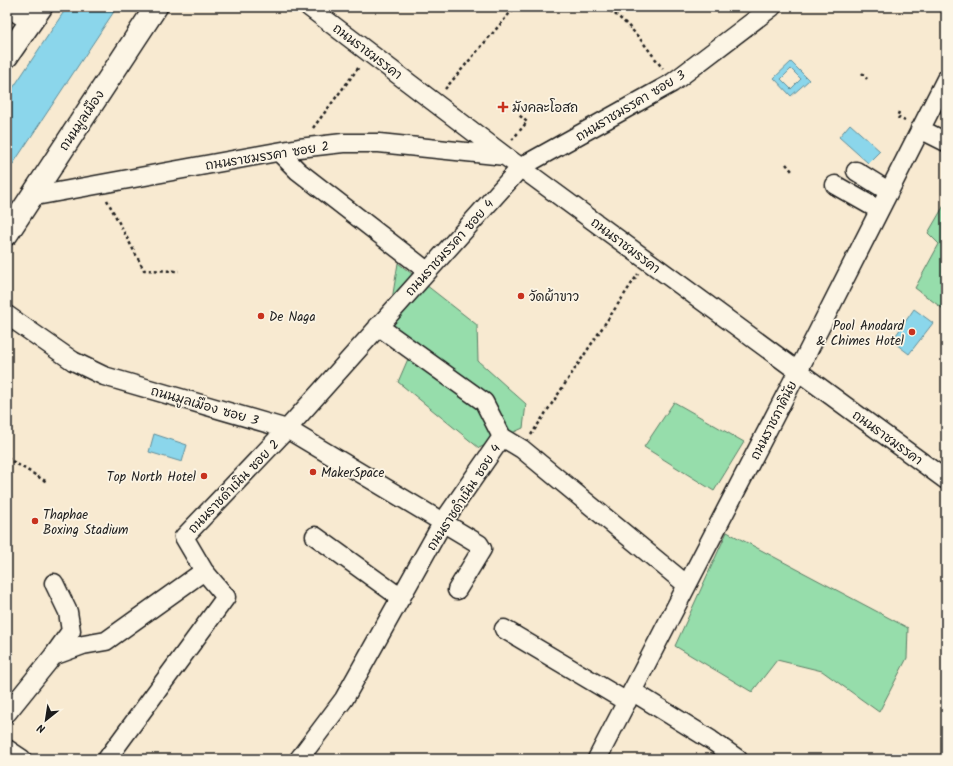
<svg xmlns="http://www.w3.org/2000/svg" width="953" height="766" font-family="Kalam,'Playpen Sans Thai',sans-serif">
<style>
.green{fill:#96ddab;stroke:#597c64}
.water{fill:#8bd6eb;stroke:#5f8c98;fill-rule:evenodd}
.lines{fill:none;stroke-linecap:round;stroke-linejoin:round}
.minor-casing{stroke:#1c1c1c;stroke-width:21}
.major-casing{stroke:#1c1c1c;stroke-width:25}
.path{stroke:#1c1c1c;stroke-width:2.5;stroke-dasharray:3 3;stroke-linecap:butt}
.minor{stroke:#fcf5e5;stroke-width:18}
.major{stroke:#fcf5e5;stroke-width:22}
.poi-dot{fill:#c8321e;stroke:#fcf5e5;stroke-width:1.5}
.labels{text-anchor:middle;stroke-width:3.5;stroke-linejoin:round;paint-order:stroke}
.street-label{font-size:13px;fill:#1c1c1c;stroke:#fcf5e5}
.poi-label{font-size:13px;fill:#1c1c1c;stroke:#fcf5e5;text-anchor:start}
</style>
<rect width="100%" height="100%" fill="#f8ead1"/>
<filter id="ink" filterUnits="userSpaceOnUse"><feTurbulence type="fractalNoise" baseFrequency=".025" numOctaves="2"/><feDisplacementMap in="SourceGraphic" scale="8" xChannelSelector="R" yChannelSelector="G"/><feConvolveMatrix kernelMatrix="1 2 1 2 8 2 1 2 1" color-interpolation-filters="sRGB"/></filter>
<g filter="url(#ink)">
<!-- green -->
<path class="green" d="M 946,202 L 946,311 L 915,288 L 939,244 L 928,233 Z
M 398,263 L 477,325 L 478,361 L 526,404 L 523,428 L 479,448 L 398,382 L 411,352 L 389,318 Z
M 674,402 L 744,442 L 714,491 L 644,447 Z
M 727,532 L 908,628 L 907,658 L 879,712 L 822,671 L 777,660 L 752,692 L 675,646 Z"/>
<!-- water -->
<path class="water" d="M 67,7 L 117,7 L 7,173 L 7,97 Z
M 791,62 L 809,80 L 791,96 L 774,78 ZM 791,69 L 801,79 L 791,89 L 781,79 Z
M 850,124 L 880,151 L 868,163 L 839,137 Z
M 914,309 L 933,323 L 909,354 L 892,341 Z
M 154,434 L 187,445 L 182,462 L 149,452 Z"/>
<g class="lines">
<defs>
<path id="minor" d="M 7,7 L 31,22
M 309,7 L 505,156 L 946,480
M 920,129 L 946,142
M 279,152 L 298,171 L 427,271
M 856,171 L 888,191
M 835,185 L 879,210
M 30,197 L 299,148 L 343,143 L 379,143 L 505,156
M 7,315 L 73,361 L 104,376 L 287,429 L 479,544 L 482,549 L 457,590
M 378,326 L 484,402 L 502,437
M 315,536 L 401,598
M 504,629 L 627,702
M 53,656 L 71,631 L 68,612 L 54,583
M 632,691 L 711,740 L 738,759
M 7,713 L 53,656 L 83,645 L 106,641 L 204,571 L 184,537 L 287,429 L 521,167 L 672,83 L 772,7
M 7,749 L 22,759
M 107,759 L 226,597 L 204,571
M 299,759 L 344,699 L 443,522 L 502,437 L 522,449 L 687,585
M 597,759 L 798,371 L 946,79"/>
<path id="major" d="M 7,56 L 41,7
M 7,234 L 156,7"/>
</defs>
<!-- minor casing -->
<use href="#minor" class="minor-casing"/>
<!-- major casing -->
<use href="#major" class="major-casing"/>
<!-- path -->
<path class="path" d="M 605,7 C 630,23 645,45 663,69
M 862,73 L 867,79
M 445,89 L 515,7
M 899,112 L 897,117 L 905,121
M 313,128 L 359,67
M 512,140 L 527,122 L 519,115
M 786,164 L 792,171
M 107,200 L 144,270 L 179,271
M 531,435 L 638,274
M 7,458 L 47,482"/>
<!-- minor -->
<use href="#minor" class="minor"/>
<!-- major -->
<use href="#major" class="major"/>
</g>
</g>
<!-- markers -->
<g class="poi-dot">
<path d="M501 101h4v4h4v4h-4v4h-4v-4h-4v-4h4z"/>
<circle cx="521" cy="296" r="4"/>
<circle cx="261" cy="316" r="4"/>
<circle cx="912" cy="332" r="4"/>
<circle cx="313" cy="472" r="4"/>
<circle cx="204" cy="476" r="4"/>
<circle cx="35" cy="521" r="4"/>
</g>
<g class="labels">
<!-- street labels -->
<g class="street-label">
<text transform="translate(368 51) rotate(37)" y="5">ถนนราชมรรคา</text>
<text transform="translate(630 105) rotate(-31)" y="5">ถนนราชมรรคา ซอย 3</text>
<text transform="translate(81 120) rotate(-56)" y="5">ถนนมูลเมือง</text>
<text transform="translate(267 155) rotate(-9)" y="5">ถนนราชมรรคา ซอย 2</text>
<text transform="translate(626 245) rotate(37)" y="5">ถนนราชมรรคา</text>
<text transform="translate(449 247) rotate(-48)" y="5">ถนนราชมรรคา ซอย 4</text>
<text transform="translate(205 405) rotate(16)" y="5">ถนนมูลเมือง ซอย 3</text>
<text transform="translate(773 420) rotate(-63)" y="5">ถนนราชภาคินัย</text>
<text transform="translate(888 437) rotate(36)" y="5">ถนนราชมรรคา</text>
<text transform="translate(233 486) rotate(-46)" y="5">ถนนราชดำเนิน ซอย 2</text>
<text transform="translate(463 497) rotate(-57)" y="5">ถนนราชดำเนิน ซอย 4</text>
</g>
<!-- poi labels -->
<g class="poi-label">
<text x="512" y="112">มังคละโอสถ</text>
<text x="529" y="301">วัดผ้าขาว</text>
<text x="269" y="321">De Naga</text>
<text x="904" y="330" text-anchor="end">Pool Anodard<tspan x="904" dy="15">&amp; Chimes Hotel</tspan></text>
<text x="321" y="477">MakerSpace</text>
<text x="196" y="481" text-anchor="end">Top North Hotel</text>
<text x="43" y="519">Thaphae<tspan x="43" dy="15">Boxing Stadium</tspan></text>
</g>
</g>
<!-- margin -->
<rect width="953" height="766" fill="none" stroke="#fcf5e5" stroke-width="24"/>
<rect x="12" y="12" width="929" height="742" fill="none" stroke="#1c1c1c" stroke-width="1.5" filter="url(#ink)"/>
<!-- north arrow -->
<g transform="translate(46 720) rotate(210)" stroke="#fcf5e5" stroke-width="3" paint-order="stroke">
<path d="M0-3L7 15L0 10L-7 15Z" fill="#1c1c1c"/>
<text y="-6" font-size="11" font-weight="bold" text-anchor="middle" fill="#1c1c1c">N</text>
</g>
</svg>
